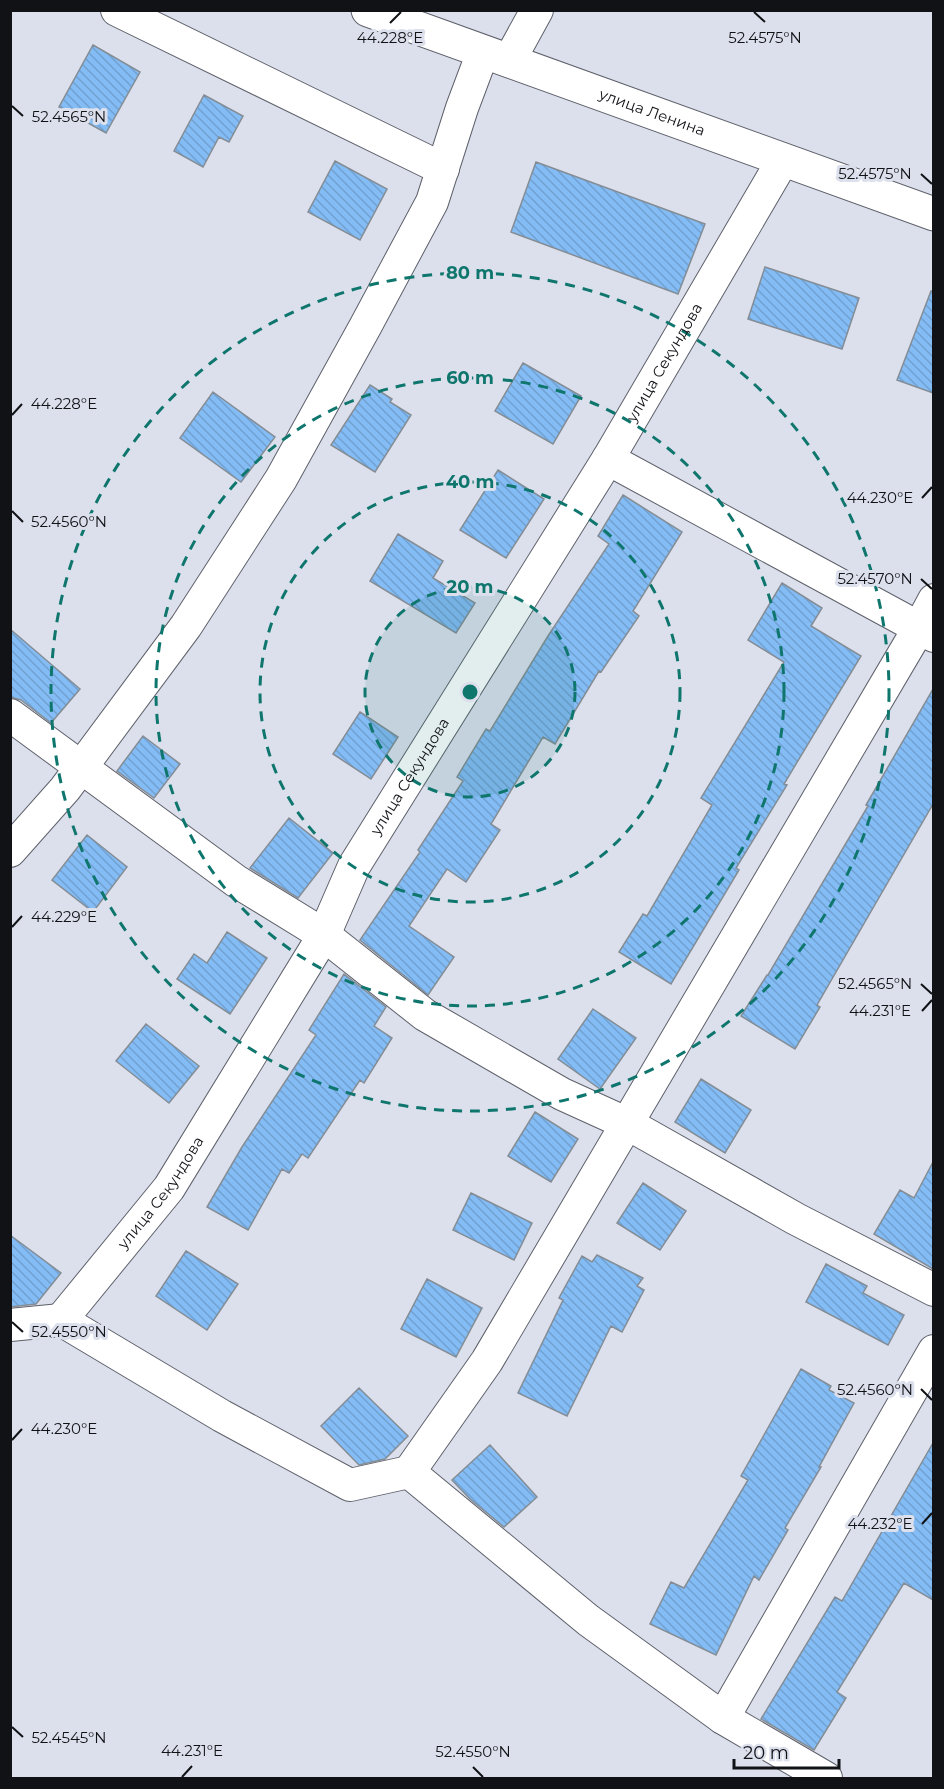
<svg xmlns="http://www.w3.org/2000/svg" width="944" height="1789" font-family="Montserrat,sans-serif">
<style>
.building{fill:url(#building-back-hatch);stroke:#848d95;stroke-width:1.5}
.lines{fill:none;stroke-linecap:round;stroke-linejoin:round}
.minor-casing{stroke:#5e616b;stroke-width:34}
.secondary-casing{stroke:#5e616b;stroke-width:35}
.minor{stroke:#fff;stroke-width:32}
.secondary{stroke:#fff;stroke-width:33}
.ticks{fill:none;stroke:#111216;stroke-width:2}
.ring{fill:none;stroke:#0f766e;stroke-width:3;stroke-dasharray:10 8}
.labels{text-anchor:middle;stroke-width:6;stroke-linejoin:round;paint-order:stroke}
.street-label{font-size:15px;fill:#111216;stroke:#dce0ec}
.ticks-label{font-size:15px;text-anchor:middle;fill:#111216;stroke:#dce0ec;stroke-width:6;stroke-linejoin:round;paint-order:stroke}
.centre{fill:#0f766e;stroke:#dce0ec;stroke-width:3}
.ring-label{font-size:18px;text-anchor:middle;font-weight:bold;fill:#0f766e;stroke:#dce0ec;stroke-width:6;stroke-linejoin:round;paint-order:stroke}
</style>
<defs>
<pattern id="building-back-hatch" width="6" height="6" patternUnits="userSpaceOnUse" patternTransform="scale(1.5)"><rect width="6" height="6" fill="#84bcf5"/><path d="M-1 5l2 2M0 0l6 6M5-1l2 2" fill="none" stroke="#71a1d1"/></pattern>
</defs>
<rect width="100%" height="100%" fill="#dce0ec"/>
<!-- building -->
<path class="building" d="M 93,45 L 140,72 L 106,133 L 59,107 Z
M 204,95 L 243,116 L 229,142 L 219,137 L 203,167 L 174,151 Z
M 335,161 L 387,189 L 360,240 L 308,212 Z
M 536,162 L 705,224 L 678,294 L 511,232 Z
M 765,267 L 859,298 L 842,349 L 748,319 Z
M 931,291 L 933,291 L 933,393 L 897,380 Z
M 523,363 L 581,396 L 553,444 L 495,411 Z
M 370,385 L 392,399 L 390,402 L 411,415 L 375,472 L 331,445 Z
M 213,392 L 275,437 L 241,482 L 180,438 Z
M 498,470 L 544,499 L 506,558 L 460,530 Z
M 623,495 L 682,532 L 633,611 L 639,616 L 601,672 L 599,671 L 555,744 L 543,737 L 491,824 L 500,830 L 466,882 L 447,869 L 409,926 L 454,957 L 428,995 L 360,940 L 420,852 L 418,850 L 463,781 L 457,777 L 486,729 L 490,731 L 548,636 L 609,544 L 598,536 Z
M 398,534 L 443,561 L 433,578 L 475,603 L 456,633 L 370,581 Z
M 782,583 L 822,608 L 811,626 L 861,656 L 784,784 L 787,785 L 736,868 L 739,870 L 671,984 L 619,952 L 643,914 L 647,916 L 712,805 L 701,798 L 784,662 L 748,640 Z
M 10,629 L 80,689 L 51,723 L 21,700 L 10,697 Z
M 933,689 L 933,804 L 817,1005 L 820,1007 L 795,1049 L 741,1016 L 767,975 L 768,975 L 868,806 L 866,805 Z
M 360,712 L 398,737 L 371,779 L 333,754 Z
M 143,736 L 180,764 L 154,798 L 117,771 Z
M 289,818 L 333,853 L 298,898 L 250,868 Z
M 87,835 L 127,867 L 93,912 L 52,880 Z
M 227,932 L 267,958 L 230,1014 L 177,979 L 194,954 L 207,963 Z
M 344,974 L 386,1007 L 374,1026 L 392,1038 L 364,1083 L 360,1080 L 308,1158 L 302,1154 L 289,1173 L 282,1169 L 248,1230 L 207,1207 L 242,1147 L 316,1035 L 309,1030 Z
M 593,1009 L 636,1038 L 600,1089 L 558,1059 Z
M 146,1024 L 199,1066 L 169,1103 L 116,1061 Z
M 701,1079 L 751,1110 L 725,1153 L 675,1122 Z
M 535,1112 L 578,1139 L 551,1182 L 508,1156 Z
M 933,1162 L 933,1269 L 874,1234 L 900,1190 L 914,1198 Z
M 643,1183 L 686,1211 L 660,1250 L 617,1223 Z
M 471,1193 L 532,1223 L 514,1260 L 453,1230 Z
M 10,1235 L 61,1273 L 36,1304 L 10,1307 Z
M 186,1251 L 238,1284 L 207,1330 L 156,1296 Z
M 597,1255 L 643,1278 L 637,1286 L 644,1290 L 622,1332 L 611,1326 L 567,1416 L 518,1393 L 563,1300 L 559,1298 L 582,1256 L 592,1262 Z
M 826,1264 L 867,1286 L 863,1293 L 904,1315 L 888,1345 L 806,1302 Z
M 427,1279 L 482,1308 L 456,1357 L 401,1329 Z
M 801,1369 L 831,1386 L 829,1390 L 854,1403 L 819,1467 L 821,1467 L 785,1528 L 788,1530 L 759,1580 L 754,1576 L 716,1655 L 650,1624 L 671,1582 L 684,1588 L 748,1480 L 741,1476 Z
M 359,1388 L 408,1436 L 385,1459 L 359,1465 L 321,1426 Z
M 933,1443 L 933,1600 L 904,1583 L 837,1692 L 846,1698 L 814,1750 L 761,1719 L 835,1597 L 842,1601 Z
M 490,1445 L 537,1497 L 504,1527 L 470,1499 L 452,1480 Z"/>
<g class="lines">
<defs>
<g id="minor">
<path d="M 117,10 L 443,169"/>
<path d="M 509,61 L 537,10"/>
<path d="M 608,459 L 934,636"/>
<path d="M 10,715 L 236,881 L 324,935 L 425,1015 L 562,1094 L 628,1124 L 796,1219 L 934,1290"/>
<path d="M 10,851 L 65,789 L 186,626 L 281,479 L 365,327 L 432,202 L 462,108 L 483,52"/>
<path id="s1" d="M 61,1320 L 169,1188 L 324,935 L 354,866 L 608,459 L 783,160"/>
<path d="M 10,1325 L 61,1320 L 222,1416 L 350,1485 L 409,1472 L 588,1620 L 723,1718 L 826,1778"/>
<path d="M 409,1472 L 487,1361 L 919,628 L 934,600"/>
<path d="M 723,1718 L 934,1351"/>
</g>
<g id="secondary">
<path id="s2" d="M 368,10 L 934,214"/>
</g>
</defs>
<!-- minor casing -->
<use href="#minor" class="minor-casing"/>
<!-- secondary casing -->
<use href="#secondary" class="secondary-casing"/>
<!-- minor -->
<use href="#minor" class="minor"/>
<!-- secondary -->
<use href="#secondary" class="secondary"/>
</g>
<!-- ticks -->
<path class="ticks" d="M 754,12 L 765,22M 390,23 L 401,12M 12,106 L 23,116M 921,174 L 932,184M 12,415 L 22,404M 922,498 L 932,487M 12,511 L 23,522M 921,579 L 932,589M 12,927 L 22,916M 921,984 L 932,994M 922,1011 L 932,1000M 12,1322 L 23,1332M 921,1389 L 932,1400M 12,1440 L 22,1429M 922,1524 L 932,1513M 12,1727 L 23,1737M 473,1767 L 483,1777M 182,1777 L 192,1766"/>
<!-- distance rings -->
<circle cx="470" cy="692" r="105" fill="#0f766e" fill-opacity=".12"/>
<g class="ring">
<circle cx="470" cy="692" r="105"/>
<circle cx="470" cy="692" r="210"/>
<circle cx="470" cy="692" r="314"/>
<circle cx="470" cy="692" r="419"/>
</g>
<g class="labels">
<!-- street labels -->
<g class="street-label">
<text dy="5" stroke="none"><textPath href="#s2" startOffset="302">улица Ленина</textPath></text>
<text dy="5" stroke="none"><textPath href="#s1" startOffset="1134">улица Секундова</textPath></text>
<text dy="5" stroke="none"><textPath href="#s1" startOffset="648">улица Секундова</textPath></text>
<text dy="5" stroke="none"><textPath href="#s1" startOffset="162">улица Секундова</textPath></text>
</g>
</g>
<g class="ticks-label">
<text x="765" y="43">52.4575°N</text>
<text x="390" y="43">44.228°E</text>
<text x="69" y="122">52.4565°N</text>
<text x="875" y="179">52.4575°N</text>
<text x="64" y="409">44.228°E</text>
<text x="880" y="503">44.230°E</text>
<text x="69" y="527">52.4560°N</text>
<text x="875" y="584">52.4570°N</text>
<text x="64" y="922">44.229°E</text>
<text x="875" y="989">52.4565°N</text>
<text x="880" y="1016">44.231°E</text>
<text x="69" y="1337">52.4550°N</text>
<text x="875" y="1395">52.4560°N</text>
<text x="64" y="1434">44.230°E</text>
<text x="880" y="1529">44.232°E</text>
<text x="69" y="1743">52.4545°N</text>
<text x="192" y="1756">44.231°E</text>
<text x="473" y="1757">52.4550°N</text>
</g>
<circle cx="470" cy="692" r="9" class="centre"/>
<g class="ring-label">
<text x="470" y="279">80 m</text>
<text x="470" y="384">60 m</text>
<text x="470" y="488">40 m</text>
<text x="470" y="593">20 m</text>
</g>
<!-- border -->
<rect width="944" height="1789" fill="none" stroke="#111216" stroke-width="24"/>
<!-- scale -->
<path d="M734 1759v9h105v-9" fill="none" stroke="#111216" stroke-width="3"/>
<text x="743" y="1759" font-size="18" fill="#111216" stroke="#dce0ec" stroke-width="4.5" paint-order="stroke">20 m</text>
</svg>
